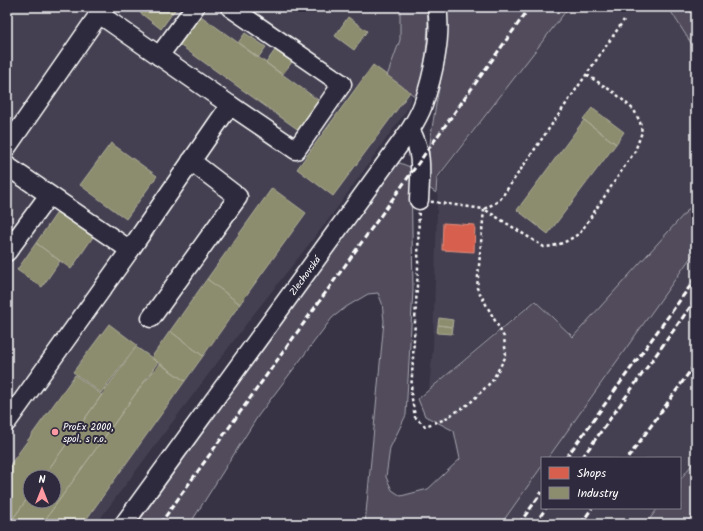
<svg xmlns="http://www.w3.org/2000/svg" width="703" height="531" font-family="Kalam,sans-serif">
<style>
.built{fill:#444051;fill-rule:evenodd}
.green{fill:#514c5c;stroke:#a8a6ae}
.shops{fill:#d6604d;stroke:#e29082}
.industry{fill:#8c8c6e;stroke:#aeae9a}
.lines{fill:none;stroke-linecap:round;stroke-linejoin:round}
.minor-casing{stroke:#fff;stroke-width:21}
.path{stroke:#fff;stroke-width:2.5;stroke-dasharray:3 3;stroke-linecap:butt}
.minor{stroke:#2f2a3d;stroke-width:18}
.rail{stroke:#fff;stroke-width:3;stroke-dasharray:6 3;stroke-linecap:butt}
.poi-dot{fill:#ff9aa2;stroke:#2f2a3d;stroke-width:1.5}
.labels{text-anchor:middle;stroke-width:4;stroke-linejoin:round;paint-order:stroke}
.street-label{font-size:10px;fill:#fff;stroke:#2f2a3d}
.poi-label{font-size:10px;fill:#fff;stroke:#2f2a3d;text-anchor:start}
</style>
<rect width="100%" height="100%" fill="#373345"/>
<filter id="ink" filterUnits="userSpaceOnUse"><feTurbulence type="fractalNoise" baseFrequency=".025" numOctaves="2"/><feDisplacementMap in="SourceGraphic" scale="8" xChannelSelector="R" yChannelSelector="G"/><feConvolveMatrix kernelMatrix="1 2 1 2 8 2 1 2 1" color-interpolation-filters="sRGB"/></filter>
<g filter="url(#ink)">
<!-- built -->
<path class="built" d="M 8,7 L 400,7 L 400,40 L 387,76 L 412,96 L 406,111 L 332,215 L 253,315 L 96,524 L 7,524 L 7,9 ZM 30,477 L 54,477 L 54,501 L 30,501 Z
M 568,7 L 667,7 L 696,52 L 696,202 L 574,337 L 534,300 L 429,389 L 433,348 L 438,179 Z
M 696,250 L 696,459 L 680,480 L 680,458 L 548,458 Z
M 542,466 L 542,508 L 658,508 L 646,524 L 501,524 Z"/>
<!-- green -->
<path class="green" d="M 400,7 L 427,7 C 430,37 424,66 419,96 L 416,97 L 387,76 L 400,40 Z
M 447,7 L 569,7 L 437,178 L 436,193 L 429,188 C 425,145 439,96 445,53 C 447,38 447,22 447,7 Z
M 668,7 L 696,7 L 696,51 Z
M 400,163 L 410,167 L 411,172 L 413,290 L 406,415 L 390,448 L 386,477 L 392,490 L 401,496 L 428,489 L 460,459 L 454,431 L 425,416 L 418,399 L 535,301 L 573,337 L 696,201 L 696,250 L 548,458 L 542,458 L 542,466 L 501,524 L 365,524 L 384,321 L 382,303 L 378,293 L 368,294 L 346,307 L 332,318 L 258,416 L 190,524 L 137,524 L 395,165 Z
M 696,459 L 696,511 L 685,524 L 646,524 L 658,508 L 680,508 L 680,480 Z"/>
<!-- shops -->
<path class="shops" d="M 443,223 L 475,225 L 474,252 L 442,250 Z"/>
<!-- industry -->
<path class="industry" d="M 135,7 L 177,7 L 161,29 L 134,8 Z
M 198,14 L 321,102 L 300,131 L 177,43 Z
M 348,17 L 367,31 L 354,50 L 335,36 Z
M 245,33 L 266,47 L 258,58 L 238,43 Z
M 275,50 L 292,62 L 282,75 L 266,63 Z
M 373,65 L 410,92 L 333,196 L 297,169 Z
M 592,108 L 624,132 L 616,144 L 584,120 L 583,119 Z
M 584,120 L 616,144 L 548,234 L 517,210 Z
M 111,143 L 157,176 L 126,219 L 80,185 Z
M 272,188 L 306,213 L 240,304 L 207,279 Z
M 58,211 L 93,237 L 71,269 L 36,243 Z
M 36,243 L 60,261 L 42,287 L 17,270 Z
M 207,279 L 240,304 L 203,356 L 170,331 Z
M 439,318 L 453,320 L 452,327 L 438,325 Z
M 109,324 L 137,345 L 101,393 L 73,372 Z
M 438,325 L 453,327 L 452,334 L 437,333 Z
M 170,331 L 203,356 L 185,381 L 151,358 Z
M 136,347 L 158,362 L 139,389 L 42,524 L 9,524 L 30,495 L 30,501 L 54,501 L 54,477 L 43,477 Z
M 160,363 L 185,381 L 83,524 L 42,524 L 139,389 Z
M 75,375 L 102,395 L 43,477 L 30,477 L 30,495 L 9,524 L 7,524 L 7,469 Z"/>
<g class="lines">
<defs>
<g id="minor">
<path d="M 230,7 L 342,84 L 296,150 L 230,105"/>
<path d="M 159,56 L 195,7"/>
<path d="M 410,130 C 424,152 420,176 419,200"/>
<path d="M 7,147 L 104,7"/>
<path d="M 7,166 L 130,250 L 230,105 L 99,14"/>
<path d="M 7,252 L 49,195"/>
<path d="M 151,318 L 238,197 L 191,161"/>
<path d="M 7,422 L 130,250"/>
<path id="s1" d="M 124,524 L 410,130 C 415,122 420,113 423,105 C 433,76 442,37 437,7"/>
</g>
</defs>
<!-- minor casing -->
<use href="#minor" class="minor-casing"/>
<!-- path -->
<path class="path" d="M 587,75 L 615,93 L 634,110 L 640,122 L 642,132 L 635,151 L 580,233 C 568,241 559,246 544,247 L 484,209 L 499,201 L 624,20
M 419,200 L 484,209 L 477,288 L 504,337 L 506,356 L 492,381 L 470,403 L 443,420 L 425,426 L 415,417 L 411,393 L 418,268 Z"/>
<!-- minor -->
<use href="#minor" class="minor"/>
<!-- rail -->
<path class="rail" d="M 566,458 L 696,278
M 582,458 L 696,299
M 628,458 L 696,363
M 160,524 L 530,7
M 519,524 L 542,492
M 535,524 L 546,508
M 581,524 L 592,508"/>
</g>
</g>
<!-- markers -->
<circle class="poi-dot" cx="55" cy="432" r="4"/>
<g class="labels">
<!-- street labels -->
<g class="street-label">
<text dy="4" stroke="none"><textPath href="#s1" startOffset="307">Zlechovská</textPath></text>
</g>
<!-- poi labels -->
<g class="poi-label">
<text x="63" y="430">ProEx 2000,<tspan x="63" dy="12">spol. s r.o.</tspan></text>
</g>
</g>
<!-- margin -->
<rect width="703" height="531" fill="none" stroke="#2f2a3d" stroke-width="24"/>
<rect x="12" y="12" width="679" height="507" fill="none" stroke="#fff" stroke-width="1.5" filter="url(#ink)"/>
<!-- legend -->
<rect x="541" y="457" width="140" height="52" fill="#2f2a3d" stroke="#827f8b"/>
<rect x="549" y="467" width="20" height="12" fill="#d6604d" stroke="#827f8b"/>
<text x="577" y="477" font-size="12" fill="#ffffff">Shops</text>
<rect x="549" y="487" width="20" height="12" fill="#8c8c6e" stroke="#827f8b"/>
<text x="577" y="497" font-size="12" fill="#ffffff">Industry</text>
<!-- north arrow -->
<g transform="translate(42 489)"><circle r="19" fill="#2f2a3d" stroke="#827f8b"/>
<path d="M0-3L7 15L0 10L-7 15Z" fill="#ff9aa2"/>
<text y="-6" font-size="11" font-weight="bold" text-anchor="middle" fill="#ffffff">N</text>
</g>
</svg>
